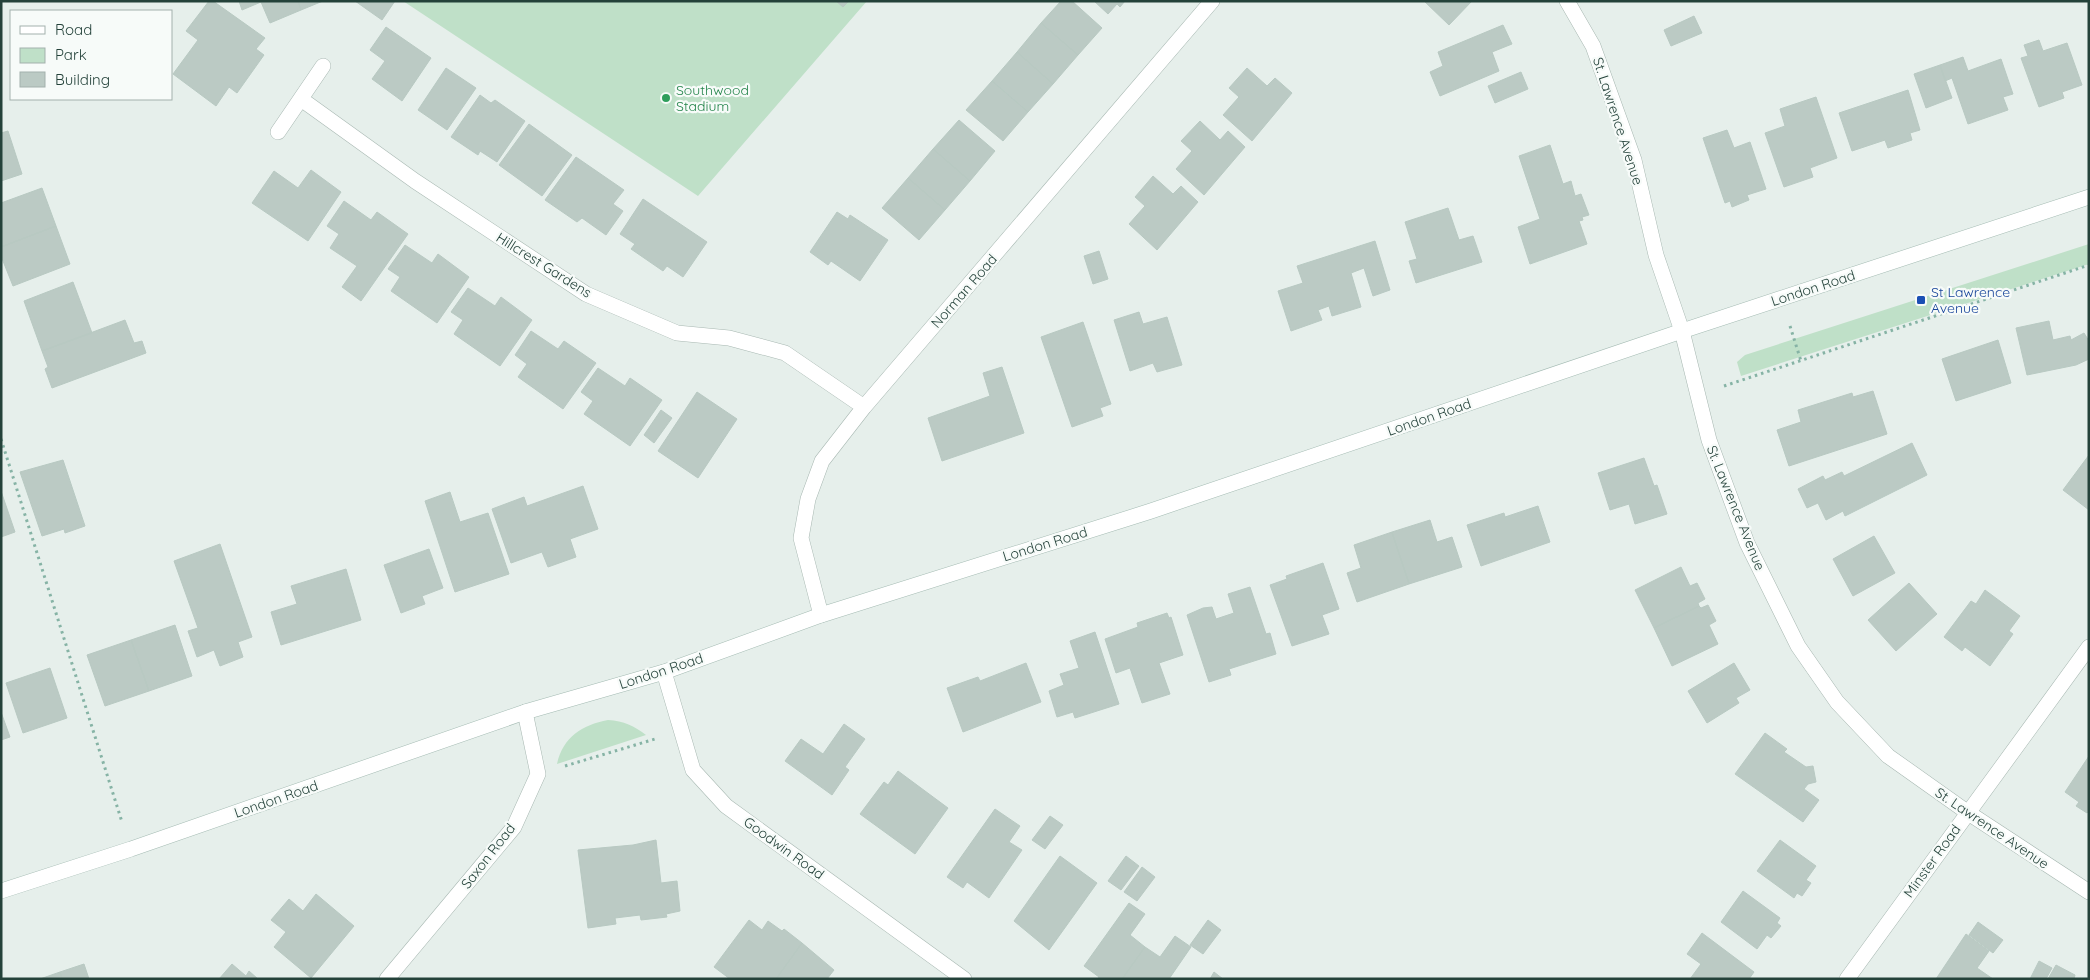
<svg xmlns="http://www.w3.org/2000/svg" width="2090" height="980" font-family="Quicksand,sans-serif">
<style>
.green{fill:#bfe0c8}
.building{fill:#bbcac4;stroke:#b8c9c2}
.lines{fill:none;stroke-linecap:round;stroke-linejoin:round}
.street-casing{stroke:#a8b8b2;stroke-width:16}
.secondary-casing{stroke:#a4bbb3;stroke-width:16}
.path{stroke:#86b3a5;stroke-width:3;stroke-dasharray:2.5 4;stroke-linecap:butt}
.street{stroke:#fff;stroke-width:15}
.secondary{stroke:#fff;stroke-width:15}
.leisure-dot{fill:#2e9e5b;stroke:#f7fbf9;stroke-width:2}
.transit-dot{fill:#1a4fb4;stroke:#f7fbf9;stroke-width:2}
.labels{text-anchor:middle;stroke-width:4.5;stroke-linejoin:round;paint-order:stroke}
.leisure-label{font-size:14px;fill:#27864d;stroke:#f7fbf9;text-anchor:start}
.street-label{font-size:14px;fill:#24423a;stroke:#f7fbf9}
.transit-label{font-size:14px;fill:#164399;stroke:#f7fbf9;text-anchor:start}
</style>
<rect width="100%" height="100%" fill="#e6efeb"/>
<!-- green -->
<path class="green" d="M 403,1 L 867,1 L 698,196 Z
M 2089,244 L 2089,264 L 1741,376 L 1737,362 L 1745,355 Z
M 608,720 C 624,721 634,726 646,735 L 557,764 C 563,737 582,725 608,720 Z"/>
<!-- building -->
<path class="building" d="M 209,1 L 213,1 L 265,38 L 256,49 L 264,55 L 237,93 L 229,87 L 216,106 L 173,74 L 198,40 L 186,31 Z
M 239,1 L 298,1 L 301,10 L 270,23 L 261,2 L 242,10 Z
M 298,1 L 323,1 L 301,10 Z
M 355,1 L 395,1 L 382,20 Z
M 836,1 L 849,1 L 843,7 Z
M 1061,1 L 1072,1 L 1102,28 L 1078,55 L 1041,23 Z
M 1094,1 L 1125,1 L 1120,7 L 1117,4 L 1108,14 Z
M 1424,1 L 1472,1 L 1449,25 Z
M 1694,16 L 1702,33 L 1671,46 L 1664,30 Z
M 1041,23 L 1078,55 L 1053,84 L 1017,52 Z
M 1503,25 L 1512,44 L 1492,52 L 1499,71 L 1440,96 L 1430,72 L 1443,66 L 1438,52 Z
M 386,27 L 431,58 L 402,101 L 372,79 L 385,61 L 370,50 Z
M 2039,40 L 2043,51 L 2067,43 L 2082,85 L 2062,92 L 2064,98 L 2039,107 L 2021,58 L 2028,56 L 2024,45 Z
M 1017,52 L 1053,84 L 1028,112 L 992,81 Z
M 1963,57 L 1968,71 L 2001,59 L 2013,94 L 2003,97 L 2008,110 L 1968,124 L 1952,78 L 1945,81 L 1940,65 Z
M 1940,65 L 1952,98 L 1926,108 L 1914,74 Z
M 446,68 L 476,88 L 447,130 L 418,110 Z
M 1247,68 L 1267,86 L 1275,78 L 1292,93 L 1252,141 L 1223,115 L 1239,97 L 1229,88 Z
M 1521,72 L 1528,89 L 1495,103 L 1488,86 Z
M 992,81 L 1028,112 L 1003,141 L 966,110 Z
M 1908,90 L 1920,130 L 1910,133 L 1912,140 L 1888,148 L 1885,140 L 1852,151 L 1839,113 Z
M 480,95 L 491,103 L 495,100 L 525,121 L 497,162 L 480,151 L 478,155 L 451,137 Z
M 1816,97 L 1837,158 L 1810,168 L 1813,177 L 1784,187 L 1765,133 L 1785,126 L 1780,109 Z
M 959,120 L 995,151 L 970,181 L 933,149 Z
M 1200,121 L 1220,140 L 1228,131 L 1245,147 L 1204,195 L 1176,169 L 1192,151 L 1181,141 Z
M 529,124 L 572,155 L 542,196 L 499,165 Z
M 1727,130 L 1734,148 L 1750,142 L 1766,189 L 1747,195 L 1749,200 L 1732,207 L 1730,201 L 1725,203 L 1703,138 Z
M 8,131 L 22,174 L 1,181 L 1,133 Z
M 1550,145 L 1563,184 L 1571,181 L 1575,196 L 1581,194 L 1589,215 L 1582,217 L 1583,220 L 1579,221 L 1587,244 L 1530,264 L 1518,227 L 1540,219 L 1519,156 Z
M 933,149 L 970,181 L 945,210 L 908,178 Z
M 576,157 L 624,190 L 613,204 L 623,211 L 606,235 L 582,218 L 577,222 L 545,200 Z
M 311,170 L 341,192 L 308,241 L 252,203 L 274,171 L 298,188 Z
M 1153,176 L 1173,194 L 1181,186 L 1198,202 L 1157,250 L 1129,224 L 1145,206 L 1135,197 Z
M 908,178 L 945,210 L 919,240 L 882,208 Z
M 42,188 L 56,226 L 1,247 L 1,203 Z
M 643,199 L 707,242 L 683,277 L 667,266 L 663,271 L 631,249 L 635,244 L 620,234 Z
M 344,201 L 371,220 L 377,212 L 408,234 L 361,301 L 342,287 L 357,266 L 330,248 L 339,234 L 327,226 Z
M 1448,208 L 1459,240 L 1473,236 L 1482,262 L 1416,283 L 1409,261 L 1417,259 L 1405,222 Z
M 837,212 L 848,219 L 850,215 L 888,240 L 860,281 L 831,261 L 828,265 L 810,252 Z
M 56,226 L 70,264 L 13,286 L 1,256 L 1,247 Z
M 1375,241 L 1390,290 L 1373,296 L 1364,268 L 1351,273 L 1361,307 L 1332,316 L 1329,306 L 1318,310 L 1322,320 L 1291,331 L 1278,291 L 1303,283 L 1297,266 Z
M 405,245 L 432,263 L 438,254 L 469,277 L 437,323 L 391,291 L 400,277 L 388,269 Z
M 1099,251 L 1108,279 L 1093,284 L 1084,256 Z
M 73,282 L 92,333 L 42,351 L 24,301 Z
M 468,288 L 495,306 L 501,297 L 532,320 L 500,366 L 454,334 L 463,320 L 451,312 Z
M 1139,312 L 1143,324 L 1167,317 L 1182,365 L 1157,372 L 1153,363 L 1130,371 L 1114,320 Z
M 125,320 L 134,343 L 142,341 L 146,353 L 52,388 L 45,369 L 48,367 L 42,351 Z
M 2049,321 L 2053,340 L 2070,336 L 2071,340 L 2084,333 L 2089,341 L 2089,359 L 2076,365 L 2027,375 L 2016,328 Z
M 1083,322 L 1111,404 L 1100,408 L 1103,416 L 1072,427 L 1041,337 Z
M 531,331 L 558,349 L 564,341 L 596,363 L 563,409 L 518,377 L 527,364 L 515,355 Z
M 1998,340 L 2011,383 L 1956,401 L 1942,359 Z
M 1002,367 L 1024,433 L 942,461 L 928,418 L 990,396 L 983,373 Z
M 598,368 L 625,386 L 630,378 L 662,400 L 630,446 L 584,414 L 593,401 L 581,392 Z
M 1873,391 L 1887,434 L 1789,466 L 1777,430 L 1801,422 L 1798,410 L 1852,393 L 1853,397 Z
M 697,392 L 737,419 L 698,478 L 658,451 Z
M 661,410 L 672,418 L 654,443 L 644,435 Z
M 1912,443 L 1927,475 L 1845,516 L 1843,511 L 1826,520 L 1818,503 L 1807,508 L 1798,489 L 1823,476 L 1825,480 L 1842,472 L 1844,476 Z
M 2089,455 L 2089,510 L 2063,490 Z
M 1644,458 L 1654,486 L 1657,485 L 1667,514 L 1635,524 L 1629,504 L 1610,510 L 1598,473 Z
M 63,460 L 85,526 L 65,533 L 64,529 L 42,536 L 20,472 Z
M 583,486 L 598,529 L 570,539 L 576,557 L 548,567 L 542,552 L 511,563 L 492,509 L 524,497 L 527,506 Z
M 1,491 L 15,532 L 1,537 Z
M 450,492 L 460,522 L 488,513 L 509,574 L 455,592 L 425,501 Z
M 1538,506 L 1550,542 L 1481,566 L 1467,525 L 1504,513 L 1505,517 Z
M 1430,520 L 1437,542 L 1452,537 L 1462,567 L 1409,584 L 1392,532 Z
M 1392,532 L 1409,584 L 1357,602 L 1347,573 L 1361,568 L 1354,545 Z
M 1874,536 L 1895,573 L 1853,596 L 1833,559 Z
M 220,544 L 252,637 L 238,642 L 243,657 L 220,666 L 214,650 L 197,657 L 188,631 L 198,628 L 174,561 Z
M 429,549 L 443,588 L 422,596 L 425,604 L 401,613 L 384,565 Z
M 1323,563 L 1339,609 L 1322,615 L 1329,634 L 1292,646 L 1270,585 L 1287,579 L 1286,576 Z
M 1681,567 L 1690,586 L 1697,583 L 1705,599 L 1698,603 L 1699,606 L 1654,628 L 1635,590 Z
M 346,569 L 361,620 L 281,645 L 271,612 L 297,604 L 291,586 Z
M 1909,583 L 1937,614 L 1896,651 L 1868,620 Z
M 1250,587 L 1266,634 L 1270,633 L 1276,654 L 1229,669 L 1231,675 L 1209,682 L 1187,615 L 1203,608 L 1212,607 L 1216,619 L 1234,613 L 1228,594 Z
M 1985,590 L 2020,616 L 2009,631 L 2013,634 L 1990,666 L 1965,647 L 1962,651 L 1944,637 L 1971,601 L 1976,604 Z
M 1708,605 L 1716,621 L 1709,625 L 1718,644 L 1672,666 L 1654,628 L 1699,606 L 1701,608 Z
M 1167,613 L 1169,618 L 1171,617 L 1183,655 L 1159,663 L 1170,694 L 1142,703 L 1130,668 L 1116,673 L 1105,639 L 1138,627 L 1137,623 Z
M 175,625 L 192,676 L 149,691 L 131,640 Z
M 1095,632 L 1119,704 L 1075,718 L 1073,712 L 1057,717 L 1049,691 L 1064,685 L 1060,674 L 1079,668 L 1070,641 Z
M 131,640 L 149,691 L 105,706 L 87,655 Z
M 1026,663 L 1041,702 L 963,732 L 947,688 L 978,677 L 980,681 Z
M 1734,663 L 1750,690 L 1736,698 L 1739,703 L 1707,723 L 1688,691 Z
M 50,668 L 67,718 L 23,733 L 6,683 Z
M 1,712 L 10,737 L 1,740 Z
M 844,724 L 865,739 L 845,767 L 849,770 L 832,795 L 785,761 L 801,739 L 823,754 Z
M 1765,733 L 1787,749 L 1784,752 L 1806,767 L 1813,766 L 1816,782 L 1808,784 L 1804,789 L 1819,800 L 1803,822 L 1735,774 Z
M 2089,756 L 2089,811 L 2087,813 L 2076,806 L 2079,802 L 2065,792 Z
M 898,771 L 948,808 L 915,854 L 860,814 L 884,782 L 888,785 Z
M 995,809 L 1020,826 L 1009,842 L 1022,850 L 989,898 L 967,882 L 963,888 L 947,877 Z
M 1050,816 L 1063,825 L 1045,849 L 1032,840 Z
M 656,840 L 661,883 L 677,881 L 680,911 L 666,914 L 667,917 L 641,920 L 640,915 L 615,918 L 616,924 L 588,928 L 578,850 L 633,845 Z
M 1780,840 L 1816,866 L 1806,880 L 1811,883 L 1802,896 L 1797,893 L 1794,898 L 1757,871 Z
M 1060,856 L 1097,883 L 1049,950 L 1014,921 Z
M 1126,856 L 1139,866 L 1121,890 L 1108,881 Z
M 1142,867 L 1155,877 L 1137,901 L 1124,892 Z
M 1743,891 L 1780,918 L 1777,923 L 1781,926 L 1771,938 L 1767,935 L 1757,949 L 1721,922 Z
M 316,894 L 354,926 L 311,978 L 274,947 L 286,932 L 271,920 L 289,899 L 303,911 Z
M 1129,903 L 1145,914 L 1130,935 L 1145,947 L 1122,979 L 1098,979 L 1099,977 L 1084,966 Z
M 749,920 L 762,930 L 768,921 L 782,931 L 784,929 L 802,943 L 776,979 L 730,979 L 714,967 Z
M 1208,920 L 1221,930 L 1203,954 L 1190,945 Z
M 1978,922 L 2003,940 L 1993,953 L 1969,935 Z
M 1702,933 L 1754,972 L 1749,979 L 1690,979 L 1701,964 L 1687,954 Z
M 1966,934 L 1989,951 L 1977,968 L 1993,979 L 1936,979 Z
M 1175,936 L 1191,947 L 1169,979 L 1122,979 L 1145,947 L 1160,957 Z
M 802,943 L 834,970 L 827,979 L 776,979 Z
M 2039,961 L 2052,968 L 2046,979 L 2030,979 Z
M 84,964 L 89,979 L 62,979 L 60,972 Z
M 232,964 L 246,976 L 249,971 L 258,979 L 219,979 Z
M 2056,965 L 2075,975 L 2074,979 L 2048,979 Z
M 60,972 L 62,979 L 40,979 Z
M 1214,972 L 1223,979 L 1210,979 Z"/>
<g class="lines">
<defs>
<path id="street" d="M 1567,1 L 1593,46 L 1634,160 L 1656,255 L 1682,331 L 1709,440 L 1747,543 L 1798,646 L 1837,702 L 1888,756 L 1967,812 L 2089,892
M 301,99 L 415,181 L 586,294 L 677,333 L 729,338 L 785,353 L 864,407
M 278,132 L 323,66
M 821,615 L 801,538 L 808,499 L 822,461 L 864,407 L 1212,1
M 664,672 L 693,770 L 726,806 L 964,979
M 387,979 L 514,827 L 538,774 L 525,712
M 1847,979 L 2089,647"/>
<path id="secondary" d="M 1,891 L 131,849 L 525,712 L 664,672 L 821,615 L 1151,511 L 1682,331 L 2089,197"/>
</defs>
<!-- street casing -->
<use href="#street" class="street-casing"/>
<!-- secondary casing -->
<use href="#secondary" class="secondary-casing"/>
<!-- path -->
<path class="path" d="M 1790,326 L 1801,361
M 1724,386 L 2089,265
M 1,439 L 122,822
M 565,766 L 655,739"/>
<!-- street -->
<use href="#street" class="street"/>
<!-- secondary -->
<use href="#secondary" class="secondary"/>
</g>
<!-- markers -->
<circle class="leisure-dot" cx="666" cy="98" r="5"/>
<rect class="transit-dot" x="1916" y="295" width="10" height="10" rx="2.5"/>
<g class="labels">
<!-- leisure labels -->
<g class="leisure-label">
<text x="676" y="95">Southwood<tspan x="676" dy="16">Stadium</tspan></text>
</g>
<!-- street labels -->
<g class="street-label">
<text transform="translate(1618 121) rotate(72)" y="5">St. Lawrence Avenue</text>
<text transform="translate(544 265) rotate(32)" y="5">Hillcrest Gardens</text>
<text transform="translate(1813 288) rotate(-18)" y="5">London Road</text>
<text transform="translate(964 291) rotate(-49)" y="5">Norman Road</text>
<text transform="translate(1429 417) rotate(-19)" y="5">London Road</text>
<text transform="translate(1736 508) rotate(68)" y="5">St. Lawrence Avenue</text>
<text transform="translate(1045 544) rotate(-17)" y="5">London Road</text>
<text transform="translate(661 671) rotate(-18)" y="5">London Road</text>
<text transform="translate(276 799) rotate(-19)" y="5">London Road</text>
<text transform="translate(1992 828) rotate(34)" y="5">St. Lawrence Avenue</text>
<text transform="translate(784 848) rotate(36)" y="5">Goodwin Road</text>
<text transform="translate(488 856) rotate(-52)" y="5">Saxon Road</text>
<text transform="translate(1932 861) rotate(-54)" y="5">Minster Road</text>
</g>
<!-- transit labels -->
<g class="transit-label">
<text x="1931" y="297">St Lawrence<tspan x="1931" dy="16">Avenue</tspan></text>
</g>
</g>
<!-- border -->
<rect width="2090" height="980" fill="none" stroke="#24423a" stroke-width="5"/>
<!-- legend -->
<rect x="10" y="10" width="162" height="90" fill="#f7fbf9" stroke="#a3b1ad"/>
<rect x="20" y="26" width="25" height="8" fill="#ffffff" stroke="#a3b1ad"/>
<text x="55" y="35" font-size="15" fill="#24423a">Road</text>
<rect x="20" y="48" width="25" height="15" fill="#bfe0c8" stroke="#a3b1ad"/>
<text x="55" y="60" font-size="15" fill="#24423a">Park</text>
<rect x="20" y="72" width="25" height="15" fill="#bbcac4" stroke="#a3b1ad"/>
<text x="55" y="85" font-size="15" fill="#24423a">Building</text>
</svg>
